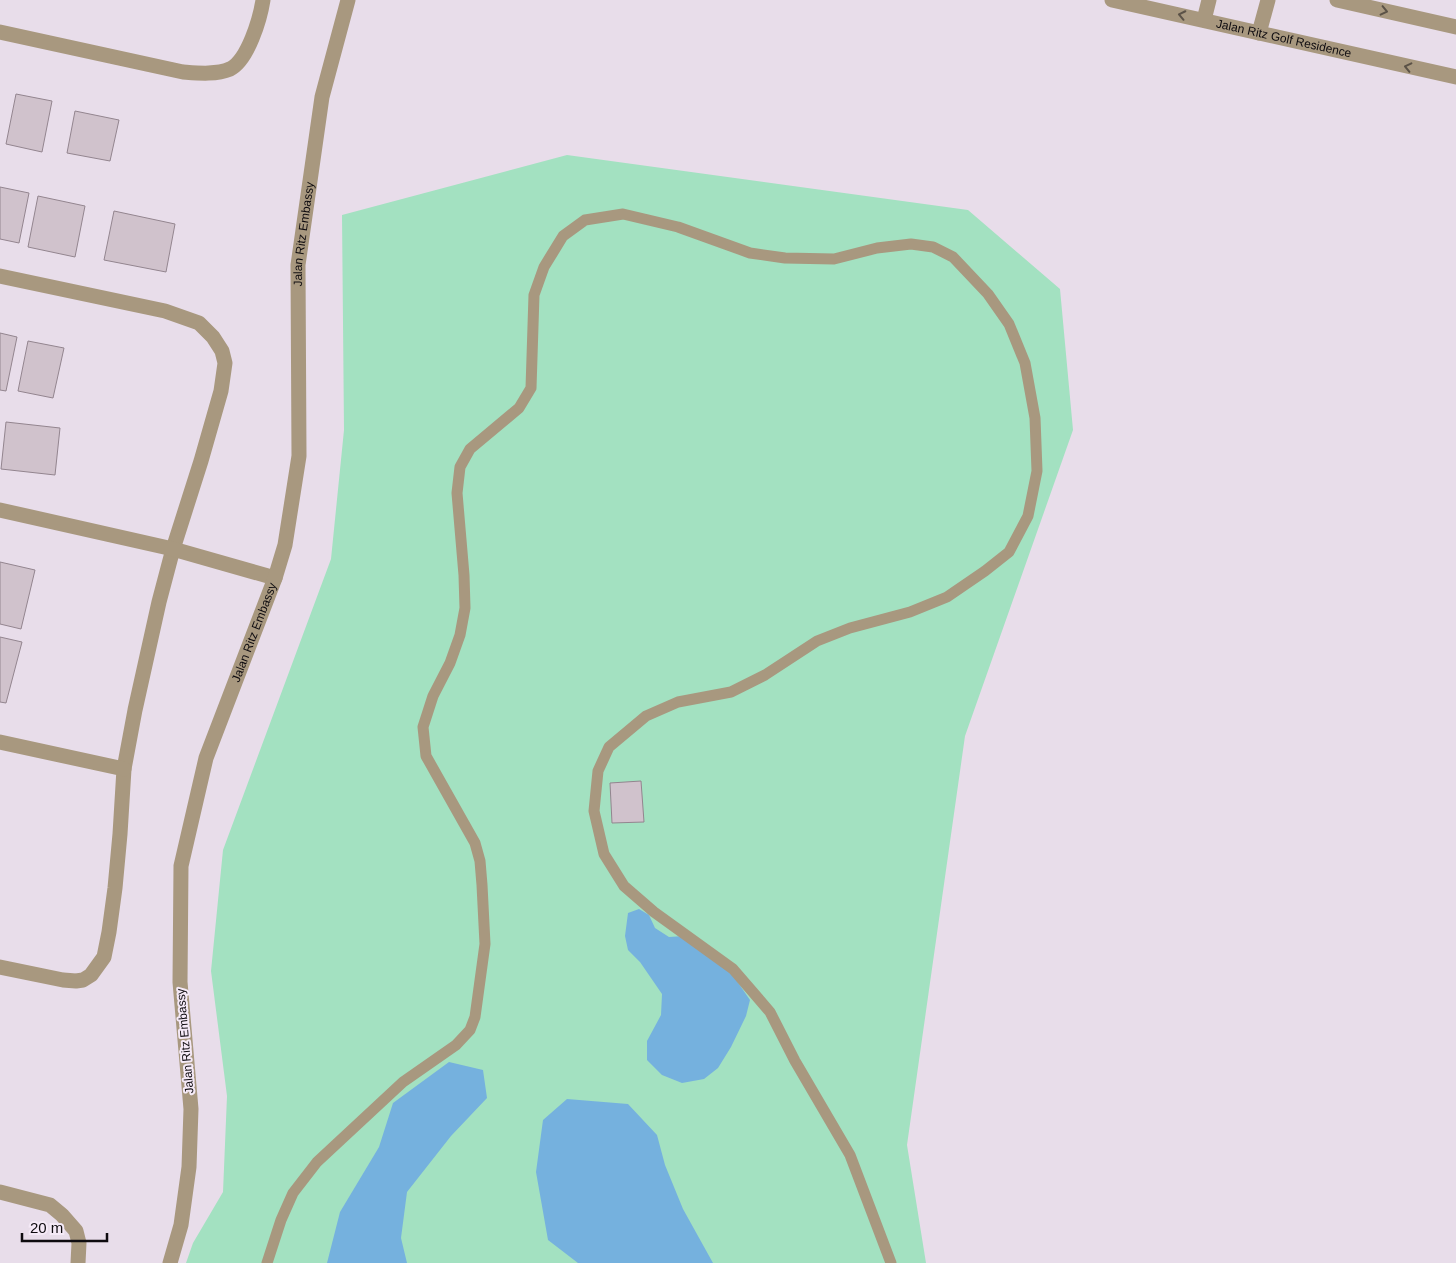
<svg xmlns="http://www.w3.org/2000/svg" width="1456" height="1263" font-family="Arial,sans-serif">
<style>
.green{fill:#a3e1c1}
.water{fill:#75b1de}
.building{fill:#d0c2cc;stroke:#93858f}
.lines{fill:none;stroke-linecap:round;stroke-linejoin:round}
.lane{stroke:#a8987f;stroke-width:11}
.street{stroke:#a8987f;stroke-width:15}
.oneway{stroke:#5b5247}
.labels{text-anchor:middle;stroke-width:4;stroke-linejoin:round;paint-order:stroke}
.street-label{font-size:12px;fill:#0e0b0f;stroke:#f5eaf7}
</style>
<rect width="100%" height="100%" fill="#e8ddea"/>
<!-- green -->
<path class="green" d="M 567,155 L 968,210 L 1060,289 L 1073,430 L 965,736 L 907,1145 L 926,1263 L 186,1263 L 193,1243 L 223,1192 L 227,1096 L 211,971 L 223,850 L 331,559 L 344,430 L 342,215 Z"/>
<!-- water -->
<path class="water" d="M 639,909 L 649,915 L 655,928 L 669,937 L 684,936 L 730,971 L 750,1000 L 746,1016 L 731,1047 L 718,1068 L 704,1079 L 682,1083 L 662,1075 L 647,1060 L 647,1041 L 661,1015 L 662,994 L 640,962 L 628,950 L 625,936 L 628,913 Z
M 449,1062 L 483,1070 L 487,1098 L 451,1136 L 407,1192 L 401,1238 L 407,1263 L 327,1263 L 340,1212 L 379,1147 L 393,1103 Z
M 567,1099 L 628,1104 L 657,1135 L 665,1165 L 683,1209 L 713,1263 L 578,1263 L 548,1240 L 536,1172 L 543,1120 Z"/>
<!-- building -->
<path class="building" d="M 16,94 L 52,101 L 42,152 L 6,144 Z
M 75,111 L 119,120 L 110,161 L 67,153 Z
M 0,187 L 29,193 L 19,243 L 0,239 Z
M 38,196 L 85,206 L 75,257 L 28,247 Z
M 114,211 L 175,224 L 166,272 L 104,260 Z
M 0,333 L 17,337 L 6,391 L 0,390 Z
M 28,341 L 64,348 L 53,398 L 18,391 Z
M 6,422 L 60,428 L 55,475 L 1,469 Z
M 0,562 L 35,570 L 21,629 L 0,624 Z
M 0,637 L 22,642 L 6,703 L 0,702 Z
M 641,781 L 644,822 L 612,823 L 610,783 Z"/>
<g class="lines">
<!-- lane -->
<path class="lane" d="M 267,1263 L 281,1220 L 293,1193 L 317,1162 L 403,1082 L 456,1045 L 470,1030 L 475,1017 L 485,944 L 482,885 L 480,861 L 475,843 L 426,756 L 423,727 L 433,696 L 450,663 L 460,635 L 465,608 L 464,575 L 457,493 L 460,467 L 470,449 L 519,408 L 531,388 L 534,295 L 544,267 L 563,236 L 585,220 L 623,214 L 678,227 L 750,253 L 785,258 L 834,259 L 877,248 L 911,244 L 933,247 L 953,257 L 988,294 L 1009,324 L 1025,363 L 1035,418 L 1037,471 L 1028,516 L 1009,552 L 985,571 L 947,597 L 910,612 L 850,628 L 817,641 L 765,675 L 731,692 L 678,702 L 646,716 L 609,747 L 598,771 L 594,811 L 604,854 L 624,886 L 654,912 L 733,969 L 770,1012 L 795,1061 L 850,1155 L 891,1263"/>
<!-- street -->
<g class="street">
<path id="s1" d="M 1112,0 L 1456,77"/>
<path d="M 1337,0 L 1456,27"/>
<path d="M 1204,20 L 1209,0"/>
<path d="M 0,32 L 183,72 C 197,73 216,75 230,69 C 248,60 260,19 263,0"/>
<path d="M 1259,33 L 1268,0"/>
<path d="M 0,276 L 165,311 L 199,323 L 213,337 L 222,351 L 225,363 L 221,391 L 201,461 L 173,549 L 159,602 L 135,710 L 124,769 L 120,834 L 115,888 L 109,932 L 104,957 L 91,975 L 83,980 L 76,981 L 63,980 L 0,967"/>
<path d="M 0,510 L 173,549 L 275,578"/>
<path d="M 0,742 L 124,769"/>
<path d="M 0,1192 L 50,1205 L 62,1215 L 76,1231 L 79,1243 L 78,1263"/>
<path id="s2" d="M 170,1263 L 181,1225 L 189,1167 L 191,1109 L 180,982 L 181,866 L 206,758 L 275,578 L 285,545 L 299,456 L 298,265 L 322,97 L 348,0"/>
</g>
</g>
<!-- one-way arrows -->
<defs><path id="oneway-chevron" d="M-2-3.5L2.5 0L-2 3.5" fill="none" stroke-width="1.6" stroke-linecap="round" stroke-linejoin="round" transform="scale(1.25)"/></defs>
<g class="oneway">
<use href="#oneway-chevron" transform="translate(1384 11) rotate(13)"/>
<use href="#oneway-chevron" transform="translate(1182 15) rotate(-168)"/>
<use href="#oneway-chevron" transform="translate(1408 67) rotate(-167)"/>
</g>
<g class="labels">
<!-- street labels -->
<g class="street-label">
<text dy="4" stroke="none"><textPath href="#s1" startOffset="176">Jalan Ritz Golf Residence</textPath></text>
<text dy="4" stroke="none"><textPath href="#s2" startOffset="1050">Jalan Ritz Embassy</textPath></text>
<text dy="4" stroke="none"><textPath href="#s2" startOffset="645">Jalan Ritz Embassy</textPath></text>
<text transform="translate(185 1041) rotate(-95)" y="4">Jalan Ritz Embassy</text>
</g>
</g>
<!-- scale -->
<path d="M22 1233v8h85v-8" fill="none" stroke="#0e0b0f" stroke-width="2.5"/>
<text x="30" y="1233" font-size="15" fill="#0e0b0f" stroke="#f5eaf7" stroke-width="4" paint-order="stroke">20 m</text>
</svg>
